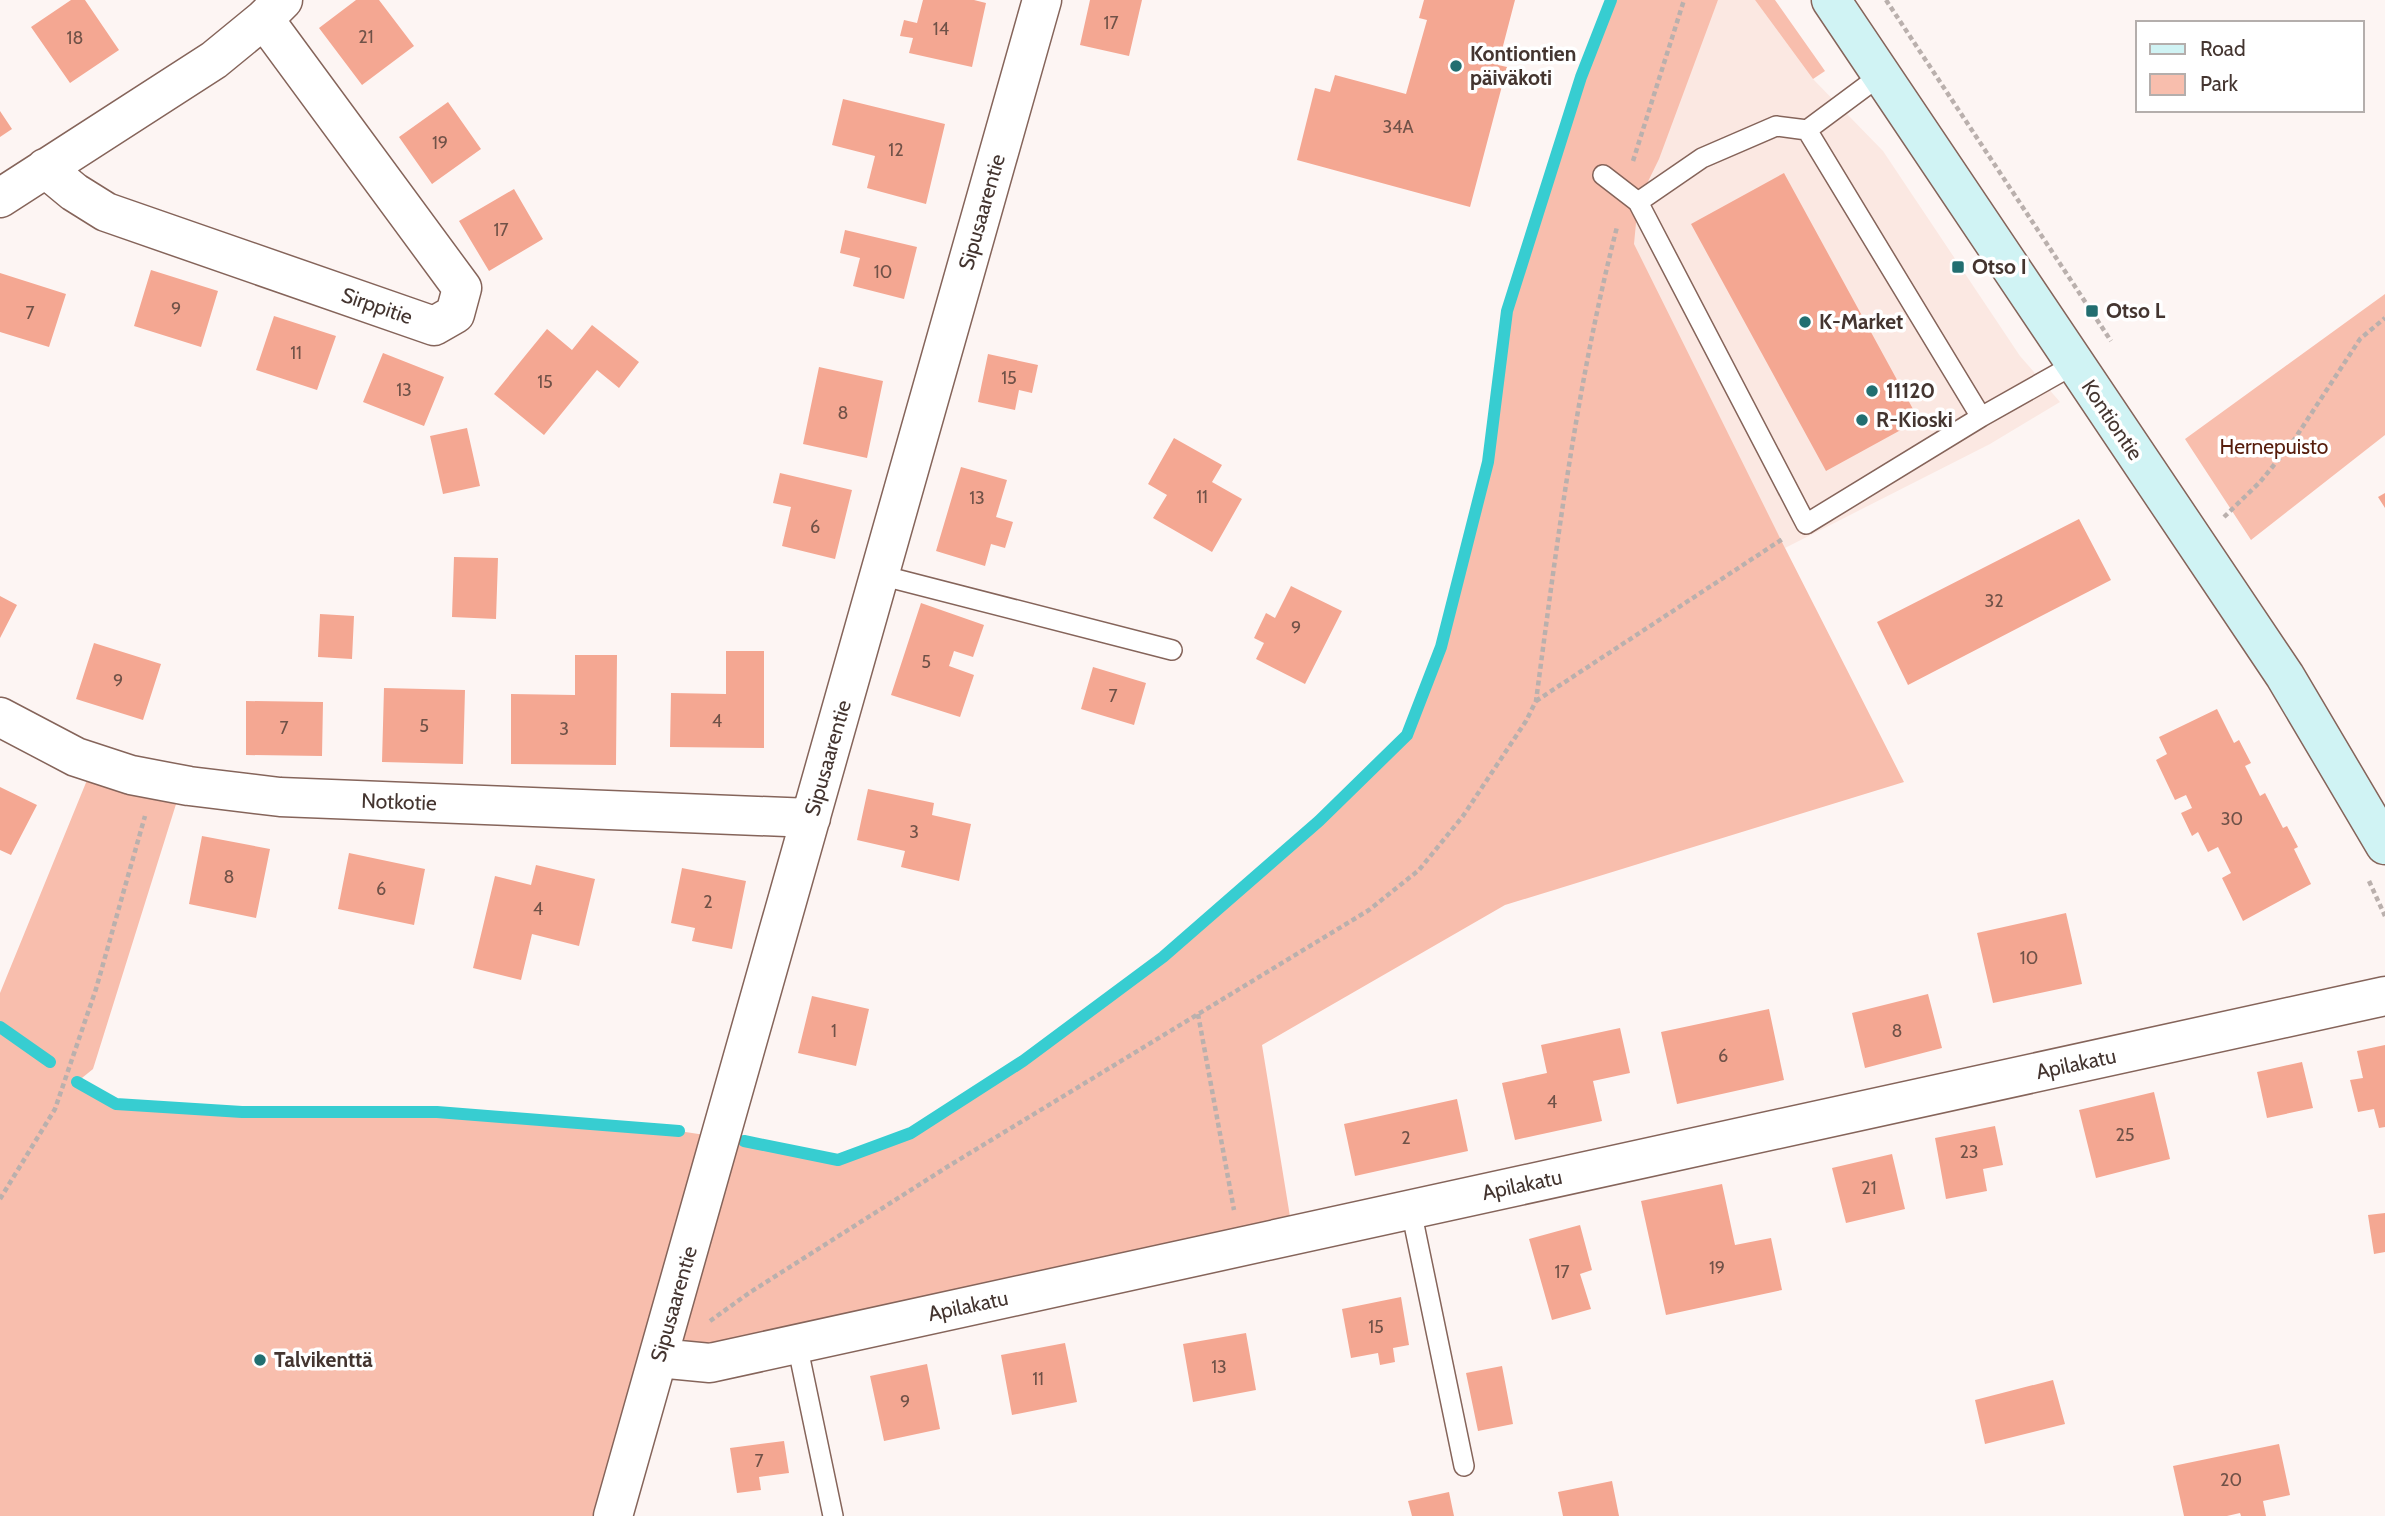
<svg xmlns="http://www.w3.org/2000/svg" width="2385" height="1516" font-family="Cabin,sans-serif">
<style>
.built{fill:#fbe8e2}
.green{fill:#f8bead}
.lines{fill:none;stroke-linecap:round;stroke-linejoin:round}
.stream{stroke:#37cdd1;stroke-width:12}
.building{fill:#f4a792}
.lane-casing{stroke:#85645a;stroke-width:22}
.street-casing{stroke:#85645a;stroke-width:41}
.secondary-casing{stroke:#85645a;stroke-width:41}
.path{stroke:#bab0ad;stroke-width:4.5;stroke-dasharray:5 3.5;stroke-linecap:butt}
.lane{stroke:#fff;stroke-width:19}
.street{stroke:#fff;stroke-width:38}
.secondary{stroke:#d0f3f4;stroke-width:38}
.poi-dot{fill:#226e70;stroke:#fff;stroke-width:2.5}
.labels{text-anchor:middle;stroke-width:7;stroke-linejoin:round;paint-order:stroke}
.number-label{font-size:18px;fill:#705248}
.poi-label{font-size:21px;font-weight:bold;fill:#443530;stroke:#fff;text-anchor:start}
.street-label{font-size:21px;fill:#443530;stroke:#fff}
.park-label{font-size:21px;fill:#571d0c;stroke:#fff}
</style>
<rect width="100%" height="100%" fill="#fdf5f3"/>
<!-- built -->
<path class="built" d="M 1718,0 L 1755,0 L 1813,79 L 1883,151 L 2020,356 L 2060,402 L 1990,444 L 1785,548 L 1622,237 Z"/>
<!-- green -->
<path class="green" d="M 1611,0 L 1718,0 L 1659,159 L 1638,202 L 1634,244 L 1785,548 L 1904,782 L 1505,905 L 1262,1045 L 1293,1235 L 658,1358 L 613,1516 L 0,1516 L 0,993 L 94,763 L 182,785 L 93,1069 L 77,1082 L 116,1104 L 242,1112 L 437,1112 L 679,1131 L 744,1141 L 838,1160 L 911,1133 L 1023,1061 L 1163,957 L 1319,821 L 1407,735 L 1441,647 L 1488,462 L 1507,311 L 1581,77 Z
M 1755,0 L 1775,0 L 1825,71 L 1813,79 Z
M 2385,294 L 2385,435 L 2251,540 L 2185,439 Z"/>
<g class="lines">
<!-- stream -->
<path class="stream" d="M 0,1027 L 50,1062
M 77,1082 L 116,1104 L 242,1112 L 437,1112 L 679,1131
M 744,1141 L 838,1160 L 911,1133 L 1023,1061 L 1163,957 L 1319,821 L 1407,735 L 1441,647 L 1488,462 L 1507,311 L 1581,77 L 1611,0"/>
</g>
<!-- building -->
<path class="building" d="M 71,0 L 85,0 L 119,50 L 70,83 L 31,27 Z
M 356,0 L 379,0 L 414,46 L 362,85 L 319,28 Z
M 923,0 L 974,0 L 986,3 L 972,67 L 909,53 L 913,38 L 900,36 L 904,20 L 917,23 Z
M 1090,0 L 1142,0 L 1129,56 L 1080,45 Z
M 1424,0 L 1515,0 L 1498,65 L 1507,67 L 1470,207 L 1297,160 L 1315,88 L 1330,92 L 1335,75 L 1406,94 L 1427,20 L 1419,18 Z
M 843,99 L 945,124 L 926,204 L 867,188 L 875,156 L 832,145 Z
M 448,102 L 481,149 L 432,184 L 399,137 Z
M 0,111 L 12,129 L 0,137 Z
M 1784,173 L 1919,420 L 1826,471 L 1691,224 Z
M 514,189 L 543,239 L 489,271 L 459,221 Z
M 845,230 L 917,247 L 904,299 L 853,286 L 860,258 L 840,253 Z
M 151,270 L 218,291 L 201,347 L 134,326 Z
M 0,273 L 66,294 L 49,347 L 0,332 Z
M 274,316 L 336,336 L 317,390 L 256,370 Z
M 592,325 L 639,362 L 619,388 L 597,370 L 544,435 L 494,394 L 547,329 L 572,350 Z
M 383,353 L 444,377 L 424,426 L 363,402 Z
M 988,354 L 1038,365 L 1032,393 L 1019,390 L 1015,410 L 978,402 Z
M 819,367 L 883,381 L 867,458 L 803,444 Z
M 467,428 L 480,486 L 443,494 L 430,436 Z
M 1174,438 L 1222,465 L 1212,482 L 1242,499 L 1212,552 L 1153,518 L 1167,495 L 1148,484 Z
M 961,467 L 1007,480 L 996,517 L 1013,522 L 1005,548 L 991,544 L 985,566 L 936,551 Z
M 780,473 L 852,490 L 835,559 L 782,546 L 791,507 L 773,503 Z
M 2385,493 L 2385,508 L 2378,497 Z
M 2079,519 L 2111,580 L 1908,685 L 1877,622 Z
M 454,557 L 498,558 L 496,619 L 452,617 Z
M 1291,586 L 1342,611 L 1305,684 L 1256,659 L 1264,643 L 1254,638 L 1266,613 L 1275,618 Z
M 0,596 L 17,605 L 0,638 Z
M 921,603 L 984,625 L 973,657 L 954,651 L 949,666 L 974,675 L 960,717 L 891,695 Z
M 320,614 L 354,616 L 352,659 L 318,657 Z
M 94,643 L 161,664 L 143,720 L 76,699 Z
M 726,651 L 764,651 L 764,748 L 670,747 L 671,693 L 726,694 Z
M 575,655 L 617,655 L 616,765 L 511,764 L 511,694 L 575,695 Z
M 1093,667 L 1146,683 L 1134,725 L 1081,709 Z
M 384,688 L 465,690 L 463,764 L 382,762 Z
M 246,701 L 323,702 L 322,756 L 246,755 Z
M 2217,709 L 2234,743 L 2239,740 L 2251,763 L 2245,766 L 2260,796 L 2265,793 L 2283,828 L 2287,826 L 2298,847 L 2294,849 L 2311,884 L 2243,921 L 2222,878 L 2231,873 L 2218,847 L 2208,852 L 2198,832 L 2192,836 L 2181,813 L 2192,808 L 2186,795 L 2175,800 L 2156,760 L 2167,754 L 2159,737 Z
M 0,787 L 37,805 L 11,855 L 0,850 Z
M 868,789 L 934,803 L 932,815 L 971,824 L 959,881 L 901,867 L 905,851 L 857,840 Z
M 202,836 L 270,849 L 256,918 L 189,904 Z
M 349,853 L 425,869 L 414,925 L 338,909 Z
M 536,865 L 595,879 L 579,946 L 532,934 L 521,980 L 473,968 L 495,876 L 531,885 Z
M 682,868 L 746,881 L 732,949 L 692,941 L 695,928 L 671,923 Z
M 2066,913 L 2082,984 L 1993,1003 L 1977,933 Z
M 1928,994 L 1942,1048 L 1865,1068 L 1852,1013 Z
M 812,996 L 869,1009 L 856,1066 L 798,1053 Z
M 1769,1009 L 1784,1080 L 1677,1104 L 1661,1032 Z
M 1620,1028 L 1630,1073 L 1593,1081 L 1602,1121 L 1515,1140 L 1502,1083 L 1547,1073 L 1541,1045 Z
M 2385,1045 L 2385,1127 L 2379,1128 L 2374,1109 L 2358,1112 L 2350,1080 L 2363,1078 L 2357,1051 Z
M 2302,1062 L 2313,1108 L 2267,1118 L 2257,1072 Z
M 2154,1092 L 2170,1159 L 2096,1178 L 2079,1110 Z
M 1457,1099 L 1468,1151 L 1355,1176 L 1344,1124 Z
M 1995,1126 L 2003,1165 L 1983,1169 L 1987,1191 L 1946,1199 L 1935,1138 Z
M 1892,1154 L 1905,1209 L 1846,1223 L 1832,1168 Z
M 1722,1184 L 1735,1245 L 1771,1238 L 1782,1290 L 1666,1315 L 1641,1201 Z
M 2385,1213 L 2385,1252 L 2374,1254 L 2368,1215 Z
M 1580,1225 L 1592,1270 L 1580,1274 L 1591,1309 L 1552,1320 L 1529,1239 Z
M 1401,1297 L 1409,1345 L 1393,1348 L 1395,1362 L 1380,1365 L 1378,1353 L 1351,1358 L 1342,1309 Z
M 1246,1333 L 1256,1390 L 1193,1402 L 1183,1344 Z
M 1065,1343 L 1077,1402 L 1012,1415 L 1001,1355 Z
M 927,1364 L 940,1429 L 884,1441 L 870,1376 Z
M 1502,1366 L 1513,1424 L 1478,1431 L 1466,1373 Z
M 2053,1380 L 2065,1424 L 1985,1444 L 1975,1400 Z
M 784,1441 L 789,1473 L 759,1477 L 761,1490 L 737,1493 L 730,1448 Z
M 2279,1444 L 2290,1495 L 2263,1501 L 2266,1516 L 2241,1516 L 2240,1513 L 2227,1516 L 2184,1516 L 2173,1466 Z
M 1612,1481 L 1619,1516 L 1563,1516 L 1558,1492 Z
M 1449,1492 L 1454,1516 L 1412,1516 L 1408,1501 Z"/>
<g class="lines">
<defs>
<path id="lane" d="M 1881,75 L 1807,130 L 1981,417
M 1603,175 L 1638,202 L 1806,524 L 1981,417 L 2075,364
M 1638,202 L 1702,158 L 1776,126 L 1807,130
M 880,575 L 1172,650
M 1411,1210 L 1464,1466
M 797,1344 L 833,1516"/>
<path id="street" d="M 45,168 L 74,192 L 106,212 L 434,326 L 455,314 L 462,288 L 264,19
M 0,198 L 214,60 L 264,19 L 283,0
M 0,717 L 76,757 L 131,775 L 189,786 L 280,797 L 811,818
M 658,1358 L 710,1363 L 2385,996
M 613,1516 L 1042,0"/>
<path id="secondary" d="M 1831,0 L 2285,676 L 2385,845"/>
</defs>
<!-- lane casing -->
<use href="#lane" class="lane-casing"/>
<!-- street casing -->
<use href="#street" class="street-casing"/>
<!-- secondary casing -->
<use href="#secondary" class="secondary-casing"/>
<!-- path -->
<path class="path" d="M 1886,0 L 2111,341
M 1633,161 L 1684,0
M 2224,517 L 2260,482 L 2292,443 L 2360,339 L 2385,318
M 1536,701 L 1784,538
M 2369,881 L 2385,916
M 1198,1014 L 1234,1210
M 0,1199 L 55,1109 L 96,989 L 145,816
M 710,1321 L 749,1293 L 947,1167 L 1369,910 L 1419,870 L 1463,816 L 1526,721 L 1536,701 C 1557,543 1577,382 1617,227"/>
<!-- lane -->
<use href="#lane" class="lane"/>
<!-- street -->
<use href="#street" class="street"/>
<!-- secondary -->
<use href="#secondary" class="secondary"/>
</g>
<!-- markers -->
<g class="poi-dot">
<circle cx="1456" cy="66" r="7"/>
<rect x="1951" y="260" width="14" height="14" rx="3.5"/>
<rect x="2085" y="304" width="14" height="14" rx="3.5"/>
<circle cx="1805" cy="322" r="7"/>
<circle cx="1872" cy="391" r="7"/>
<circle cx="1862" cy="420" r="7"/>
<circle cx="260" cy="1360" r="7"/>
</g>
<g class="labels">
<!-- number labels -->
<g class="number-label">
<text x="1111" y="29">17</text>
<text x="941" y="35">14</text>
<text x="366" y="43">21</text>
<text x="75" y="44">18</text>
<text x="1398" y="133">34A</text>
<text x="440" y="149">19</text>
<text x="896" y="156">12</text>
<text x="501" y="236">17</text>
<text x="883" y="278">10</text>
<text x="176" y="315">9</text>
<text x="30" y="319">7</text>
<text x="296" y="359">11</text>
<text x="1009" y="384">15</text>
<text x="545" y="388">15</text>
<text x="404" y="396">13</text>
<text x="843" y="419">8</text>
<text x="1202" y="503">11</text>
<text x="977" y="504">13</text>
<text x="815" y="533">6</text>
<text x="1994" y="607">32</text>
<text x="1296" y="634">9</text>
<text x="926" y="668">5</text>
<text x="118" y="687">9</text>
<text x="1113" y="702">7</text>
<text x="717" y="727">4</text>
<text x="424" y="732">5</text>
<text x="284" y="734">7</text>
<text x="564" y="735">3</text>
<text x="2232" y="825">30</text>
<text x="914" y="838">3</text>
<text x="229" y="883">8</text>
<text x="381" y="895">6</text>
<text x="708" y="908">2</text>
<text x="538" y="915">4</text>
<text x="2029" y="964">10</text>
<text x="834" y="1037">1</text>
<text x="1897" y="1037">8</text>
<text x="1723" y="1062">6</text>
<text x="1552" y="1108">4</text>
<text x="2125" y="1141">25</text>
<text x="1406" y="1144">2</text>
<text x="1969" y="1158">23</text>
<text x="1869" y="1194">21</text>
<text x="1717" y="1274">19</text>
<text x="1562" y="1278">17</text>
<text x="1376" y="1333">15</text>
<text x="1219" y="1373">13</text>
<text x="1038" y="1385">11</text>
<text x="905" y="1408">9</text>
<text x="759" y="1467">7</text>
<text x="2231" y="1486">20</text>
</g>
<!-- poi labels -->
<g class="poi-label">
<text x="1470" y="61">Kontiontien<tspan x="1470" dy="24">päiväkoti</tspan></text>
<text x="1972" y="274">Otso I</text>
<text x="2106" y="318">Otso L</text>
<text x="1819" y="329">K-Market</text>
<text x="1886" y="398">11120</text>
<text x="1876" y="427">R-Kioski</text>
<text x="274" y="1367">Talvikenttä</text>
</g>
<!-- street labels -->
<g class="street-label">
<text transform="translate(982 212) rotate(-74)" y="7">Sipusaarentie</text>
<text transform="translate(377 306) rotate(19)" y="7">Sirppitie</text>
<text transform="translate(2112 420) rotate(56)" y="7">Kontiontie</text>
<text transform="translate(828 758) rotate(-74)" y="7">Sipusaarentie</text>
<text transform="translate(399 802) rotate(2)" y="7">Notkotie</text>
<text transform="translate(2076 1064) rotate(-12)" y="7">Apilakatu</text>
<text transform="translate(1522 1185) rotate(-12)" y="7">Apilakatu</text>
<text transform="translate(674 1304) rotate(-74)" y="7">Sipusaarentie</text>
<text transform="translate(968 1306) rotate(-12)" y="7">Apilakatu</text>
</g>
<!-- park labels -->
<g class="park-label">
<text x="2274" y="454">Hernepuisto</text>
</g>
</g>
<!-- legend -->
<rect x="2136" y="21" width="228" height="91" fill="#ffffff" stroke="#b4aeac" stroke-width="2"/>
<rect x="2150" y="44" width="35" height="10" fill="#d0f3f4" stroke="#b4aeac" stroke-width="2"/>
<text x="2200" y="56" font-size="21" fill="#443530">Road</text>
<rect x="2150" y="74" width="35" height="21" fill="#f8bead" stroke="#b4aeac" stroke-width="2"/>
<text x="2200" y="91" font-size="21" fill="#443530">Park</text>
</svg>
